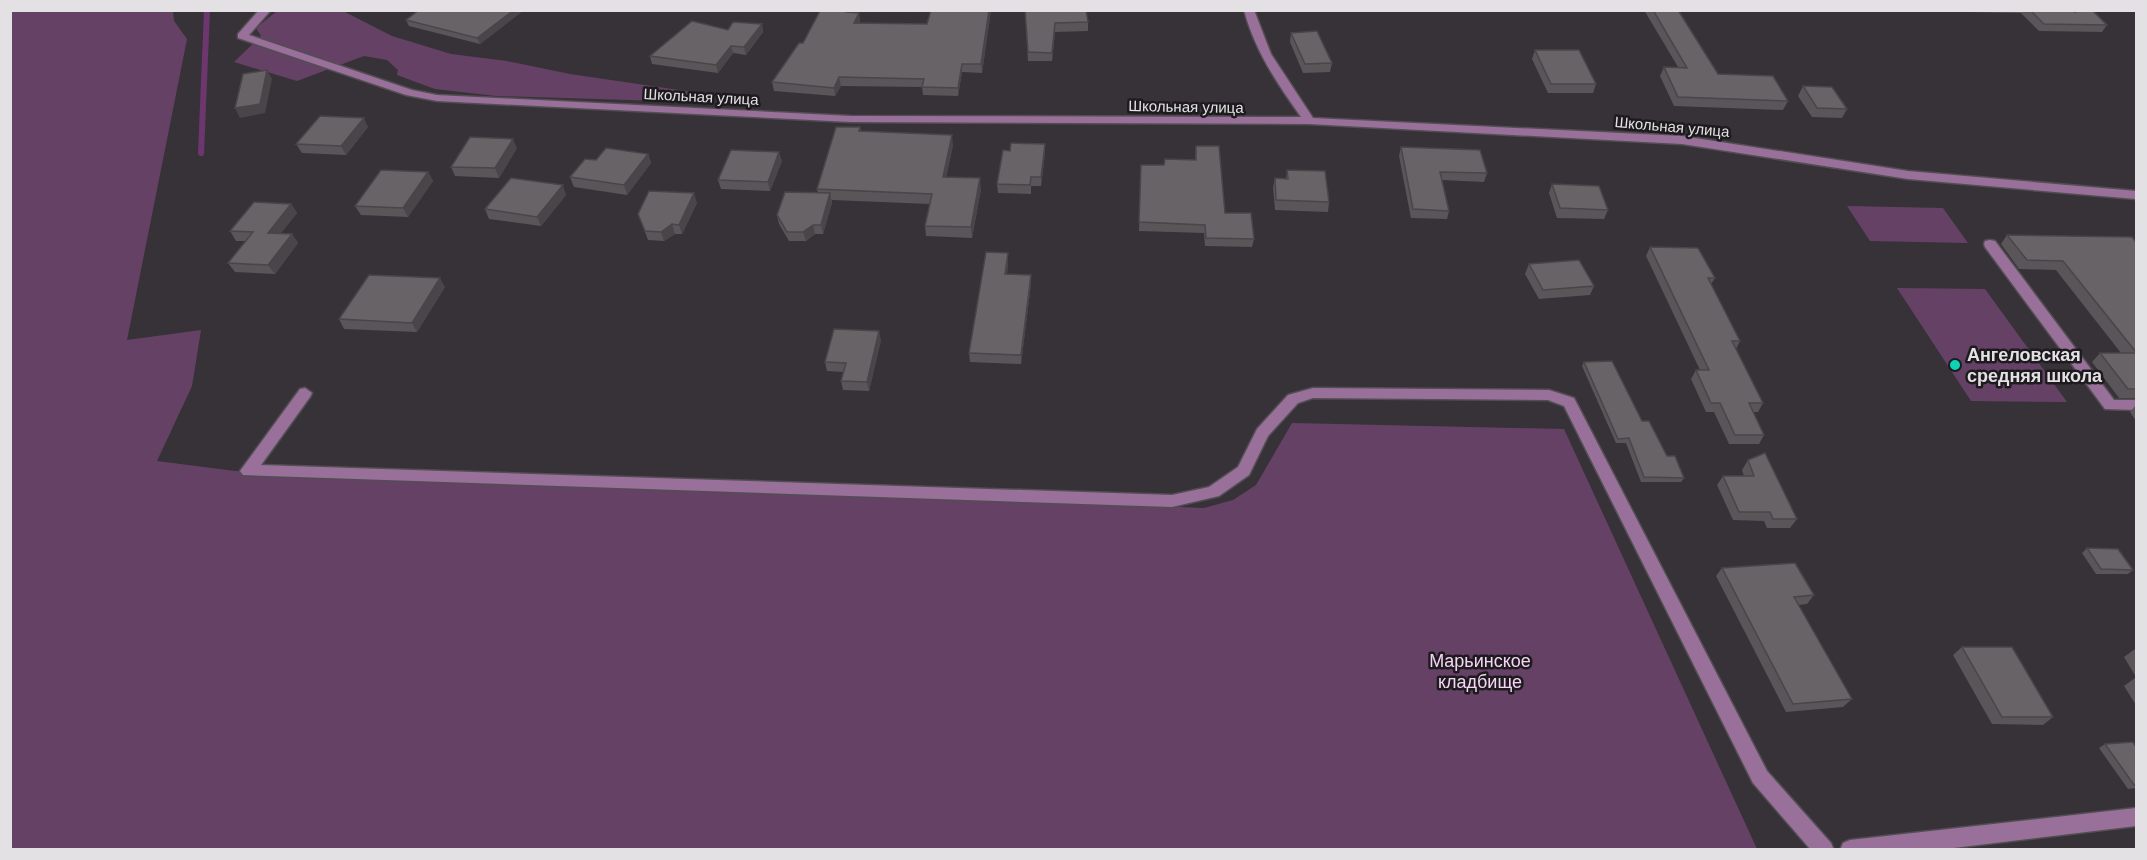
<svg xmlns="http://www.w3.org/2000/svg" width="2147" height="860" font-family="Arial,sans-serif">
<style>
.green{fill:#664166}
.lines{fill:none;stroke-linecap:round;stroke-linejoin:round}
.stream{stroke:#6e366f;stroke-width:6}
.minor-casing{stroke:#534e53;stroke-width:3}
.minor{fill:#997099;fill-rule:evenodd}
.wall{fill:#595559}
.shaded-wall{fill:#494548}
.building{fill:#686367;stroke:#494548;stroke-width:1.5}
.poi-dot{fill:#0bd5b5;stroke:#1d1b1d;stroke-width:2}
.labels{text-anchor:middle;stroke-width:5;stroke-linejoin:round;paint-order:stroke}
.far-street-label{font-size:15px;fill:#e3e1e3;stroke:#1d1b1d}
.poi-label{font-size:18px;font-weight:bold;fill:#e3e1e3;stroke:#1d1b1d;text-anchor:start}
.park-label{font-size:18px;fill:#f5d4f5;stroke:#1d1b1d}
</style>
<rect width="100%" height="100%" fill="#373237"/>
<!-- green -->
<path class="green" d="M 10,11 L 173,11 L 174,21 L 187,39 L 127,340 L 201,330 L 192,386 L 157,461 L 235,471 L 1204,508 L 1233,500 L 1256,485 L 1292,423 L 1564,429 L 1757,849 L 11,849 Z
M 277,11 L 343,11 L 392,36 L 451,54 L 507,61 L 570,74 L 706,94 L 693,102 L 496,96 L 435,89 L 397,75 L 398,70 L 387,60 L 364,56 L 297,81 L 234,62 L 261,36 L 256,28 Z
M 1847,206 L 1943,208 L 1968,243 L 1870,241 Z
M 1897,288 L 1985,289 L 2067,402 L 1971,401 Z"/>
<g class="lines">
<!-- stream -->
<path class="stream" d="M 201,153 L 207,10"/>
<defs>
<path id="minor" d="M 259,10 L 271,10 L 249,35 L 412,90 L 437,95 L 851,116 L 1301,117 C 1277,83 1255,51 1244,10 L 1254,10 L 1271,54 L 1313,118 L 1682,136 L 1908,171 L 2136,191 L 2136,199 L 1908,179 L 1682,144 L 1309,124 L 851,122 L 437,101 L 406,95 L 238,38 L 238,34 Z
M 1990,240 L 1995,241 L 2114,400 L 2136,400 L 2136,410 L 2105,409 L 1985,247 L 1984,244 L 1985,241 Z
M 305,388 L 312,393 L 310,397 L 261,465 L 1172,495 L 1209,487 L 1238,467 L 1257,429 L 1288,395 L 1313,388 L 1549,390 L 1574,398 L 1767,771 L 1831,843 L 1834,850 L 1811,850 L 1753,783 L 1564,406 L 1548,400 L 1313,398 L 1298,403 L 1268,436 L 1249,475 L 1219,496 L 1172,507 L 243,475 L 240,471 L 243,467 L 300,389 Z
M 2136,808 L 2136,826 L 1937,850 L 1840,850 L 1843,843 L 1850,840 Z"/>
</defs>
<!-- minor casing -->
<use href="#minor" class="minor-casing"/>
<!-- minor -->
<use href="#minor" class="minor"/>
</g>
<!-- wall -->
<path class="wall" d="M 524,10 L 480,44 L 409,26 L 406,20 Z
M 991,10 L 982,73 L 962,72 L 958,96 L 923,95 L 922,87 L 841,86 L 835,96 L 774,91 L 772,82 L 803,43 L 852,13 L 859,13 L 860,22 L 859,23 L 927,24 Z
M 1025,10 L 1088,22 L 1088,31 L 1055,32 L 1052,61 L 1028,61 Z
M 1644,10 L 1678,10 L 1718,74 L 1788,101 L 1783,110 L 1674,106 L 1660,76 L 1664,67 L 1678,67 Z
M 1966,10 L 2074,10 L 2075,12 L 2079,10 L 2092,10 L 2107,25 L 2102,32 L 2039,31 L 2021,13 L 1967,12 Z
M 762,24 L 763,32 L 746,55 L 733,53 L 718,73 L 652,64 L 650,56 L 728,30 Z
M 1291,33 L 1332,63 L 1330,72 L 1303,73 L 1290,42 Z
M 1535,50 L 1596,84 L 1593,93 L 1548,93 L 1532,59 Z
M 1803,86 L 1847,109 L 1842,118 L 1812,117 L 1798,96 Z
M 368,127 L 346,155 L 302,153 L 296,144 Z
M 860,127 L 861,131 L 953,145 L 946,177 L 981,189 L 972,238 L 926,236 L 925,226 L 930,204 L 832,200 L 832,203 L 823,234 L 815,234 L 806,241 L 789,241 L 779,224 L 777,215 L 818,193 L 817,189 Z
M 1196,146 L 1225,213 L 1254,239 L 1252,247 L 1205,246 L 1204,233 L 1139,231 L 1141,165 L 1164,165 L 1195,160 Z
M 1401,147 L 1487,173 L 1484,182 L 1442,180 L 1449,211 L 1447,219 L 1411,218 L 1399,156 Z
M 517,148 L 499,178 L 455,176 L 451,167 Z
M 1045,153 L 1041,186 L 1031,186 L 1031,194 L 998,193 L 997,184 Z
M 648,154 L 651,163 L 627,195 L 574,187 L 570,177 L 596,160 Z
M 782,161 L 770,191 L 721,189 L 718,180 Z
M 1287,170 L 1329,202 L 1328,212 L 1275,210 L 1273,187 L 1275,178 L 1286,179 Z
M 428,172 L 433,181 L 408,217 L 361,215 L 355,206 Z
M 1552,184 L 1608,210 L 1604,219 L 1557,218 L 1549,193 Z
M 566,195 L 541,226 L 489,219 L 485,209 Z
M 697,203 L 682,234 L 675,234 L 664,241 L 648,240 L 638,214 Z
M 291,204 L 297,213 L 280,234 L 292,234 L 298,243 L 275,274 L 235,272 L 228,263 L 246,241 L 236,241 L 230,231 Z
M 2007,235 L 2136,242 L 2136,398 L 2119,398 L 2092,362 L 2100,353 L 2121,353 L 2056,270 L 2019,269 L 2001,244 Z
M 1650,247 L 1715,278 L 1711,284 L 1740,341 L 1736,349 L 1763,403 L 1758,412 L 1753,412 L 1764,435 L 1759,444 L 1729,444 L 1714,412 L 1706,412 L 1691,379 L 1696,370 L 1700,370 L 1646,256 Z
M 1008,253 L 1008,262 L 1007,274 L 1031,284 L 1021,364 L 970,362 L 969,353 Z
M 1529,264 L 1594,286 L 1590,295 L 1539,299 L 1525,274 Z
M 445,287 L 417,332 L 344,329 L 339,319 Z
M 881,340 L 869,391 L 843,390 L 841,381 L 844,372 L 827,371 L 825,362 Z
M 1584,362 L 1642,421 L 1667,456 L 1684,478 L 1681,482 L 1641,482 L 1626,443 L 1616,443 L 1582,366 Z
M 2136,405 L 2136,421 L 2130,412 Z
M 1748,460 L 1797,519 L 1790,528 L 1767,528 L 1764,521 L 1733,520 L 1717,485 L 1723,476 L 1744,476 L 1742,470 Z
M 2087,548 L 2133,570 L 2128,574 L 2096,574 L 2082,553 Z
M 1722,568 L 1814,595 L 1807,604 L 1798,605 L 1852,699 L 1843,707 L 1786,712 L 1716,576 Z
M 1962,647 L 2053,717 L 2043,725 L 1992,724 L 1953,655 Z
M 2135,649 L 2136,649 L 2136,677 L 2124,657 Z
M 2135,678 L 2136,678 L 2136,705 L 2124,686 Z
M 2105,744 L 2136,747 L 2136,788 L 2128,789 L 2099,748 Z"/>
<!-- shaded-wall -->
<path class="shaded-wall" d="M 514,10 L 524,10 L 480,44 L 477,38 Z
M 989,10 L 991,10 L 982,73 L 981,64 Z
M 859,13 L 860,22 L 855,32 L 854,23 Z
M 1055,23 L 1055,32 L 1052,61 L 1052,53 Z
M 762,24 L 763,32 L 746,55 L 744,47 Z
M 731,46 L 733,53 L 718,73 L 716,65 Z
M 962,64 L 962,72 L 958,96 L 958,88 Z
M 267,70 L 272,79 L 265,113 L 240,118 L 235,108 Z
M 839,77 L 841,86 L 835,96 L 834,88 Z
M 364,118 L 368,127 L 346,155 L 341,146 Z
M 952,135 L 953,145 L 944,188 L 943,177 Z
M 513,139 L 517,148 L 499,178 L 495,168 Z
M 1045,144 L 1045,153 L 1041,186 L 1041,177 Z
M 779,152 L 782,161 L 770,191 L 768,182 Z
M 648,154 L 651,163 L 627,195 L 624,185 Z
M 428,172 L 433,181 L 408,217 L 403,208 Z
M 980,178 L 981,189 L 972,238 L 971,227 Z
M 563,185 L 566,195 L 541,226 L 537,217 Z
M 694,193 L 697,203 L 682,234 L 679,225 Z
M 830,193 L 832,203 L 823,234 L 821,225 Z
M 291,204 L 297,213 L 274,242 L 268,233 Z
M 672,224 L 675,234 L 664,241 L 661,232 Z
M 813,225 L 815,234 L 806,241 L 803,232 Z
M 292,234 L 298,243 L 275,274 L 268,265 Z
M 1008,253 L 1008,262 L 1006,283 L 1005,274 Z
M 1031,275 L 1031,284 L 1021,364 L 1021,355 Z
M 440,278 L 445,287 L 417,332 L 412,323 Z
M 879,331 L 881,340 L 869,391 L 867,382 Z"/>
<!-- building -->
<path class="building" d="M 419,10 L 514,10 L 477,38 L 406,20 Z
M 847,10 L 846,12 L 859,13 L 854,23 L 927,24 L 931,10 L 989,10 L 981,64 L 962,64 L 958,88 L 922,87 L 924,79 L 839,77 L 834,88 L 772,82 L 799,43 L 803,43 L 820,11 Z
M 1025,10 L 1086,10 L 1088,22 L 1055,23 L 1052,53 L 1028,52 Z
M 1653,10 L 1678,10 L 1718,74 L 1773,76 L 1788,101 L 1678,97 L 1664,67 L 1687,68 Z
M 2030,10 L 2074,10 L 2075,12 L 2080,10 L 2092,10 L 2107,25 L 2044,24 Z
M 692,21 L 728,30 L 733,22 L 762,24 L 744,47 L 731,46 L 716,65 L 650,56 Z
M 1317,31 L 1332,63 L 1305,64 L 1291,33 Z
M 1535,50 L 1579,50 L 1596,84 L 1551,84 Z
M 267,70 L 260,104 L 235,108 L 243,74 Z
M 1803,86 L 1832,87 L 1847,109 L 1817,108 Z
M 320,116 L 364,118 L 341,146 L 296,144 Z
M 836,127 L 860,127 L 859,131 L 952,135 L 943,177 L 980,178 L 971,227 L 925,226 L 932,194 L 817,189 Z
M 470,137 L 513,139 L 495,168 L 451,167 Z
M 1011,143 L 1045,144 L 1041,177 L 1031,177 L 1030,185 L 997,184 L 1003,150 L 1010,151 Z
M 1196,146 L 1219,146 L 1225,213 L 1251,213 L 1254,239 L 1206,238 L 1205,225 L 1139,222 L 1141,165 L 1164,165 L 1165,159 L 1196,160 Z
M 1401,147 L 1480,150 L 1487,173 L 1440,172 L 1449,211 L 1413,209 Z
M 606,148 L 648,154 L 624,185 L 570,177 L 585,159 L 596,160 Z
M 731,150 L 779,152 L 768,182 L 718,180 Z
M 381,170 L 428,172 L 403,208 L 355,206 Z
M 1287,170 L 1325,171 L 1329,202 L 1276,200 L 1275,178 L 1288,179 Z
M 511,178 L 563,185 L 537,217 L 485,209 Z
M 1552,184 L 1599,186 L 1608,210 L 1560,208 Z
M 649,191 L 694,193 L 679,225 L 672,224 L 661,232 L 645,231 L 638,214 Z
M 785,192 L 830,193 L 821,225 L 813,225 L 803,232 L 787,232 L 777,215 Z
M 254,202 L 291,204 L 268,233 L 292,234 L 268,265 L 228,263 L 253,232 L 230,231 Z
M 2007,235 L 2132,237 L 2136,242 L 2136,352 L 2063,261 L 2027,260 Z
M 1650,247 L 1698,248 L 1715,278 L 1708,278 L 1740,341 L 1732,341 L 1763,403 L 1749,403 L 1764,435 L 1735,435 L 1720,403 L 1711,403 L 1696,370 L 1709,370 Z
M 986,252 L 1008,253 L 1005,274 L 1031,275 L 1021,355 L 969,353 Z
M 1579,260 L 1594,286 L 1543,290 L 1529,264 Z
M 369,275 L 440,278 L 412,323 L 339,319 Z
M 834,329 L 879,331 L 867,382 L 841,381 L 846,363 L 825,362 Z
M 2100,353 L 2136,353 L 2136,389 L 2128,389 Z
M 1612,361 L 1642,421 L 1649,421 L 1667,456 L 1675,456 L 1684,478 L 1644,477 L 1629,438 L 1618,439 L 1584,362 Z
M 1765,453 L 1797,519 L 1773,519 L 1770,512 L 1739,512 L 1723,476 L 1754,476 L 1748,460 Z
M 2087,548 L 2118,549 L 2133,570 L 2101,569 Z
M 1795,563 L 1814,595 L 1794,597 L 1852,699 L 1793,704 L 1722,568 Z
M 1962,647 L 2012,647 L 2053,717 L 2002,717 Z
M 2133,742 L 2136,747 L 2136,784 L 2134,785 L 2105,744 Z"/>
<!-- markers -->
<circle class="poi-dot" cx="1955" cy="365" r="6"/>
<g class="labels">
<!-- far-street labels -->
<g class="far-street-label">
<text transform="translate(701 97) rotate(3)" y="5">Школьная улица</text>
<text transform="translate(1186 107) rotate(1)" y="5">Школьная улица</text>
<text transform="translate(1672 127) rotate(5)" y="5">Школьная улица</text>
</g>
<!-- poi labels -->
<g class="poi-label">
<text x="1967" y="361">Ангеловская<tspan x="1967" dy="21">средняя школа</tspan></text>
</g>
<!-- park labels -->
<g class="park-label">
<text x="1480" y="667">Марьинское<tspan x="1480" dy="21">кладбище</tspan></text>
</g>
</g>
<!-- border -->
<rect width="2147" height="860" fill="none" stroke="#e3e1e3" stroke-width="24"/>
</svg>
